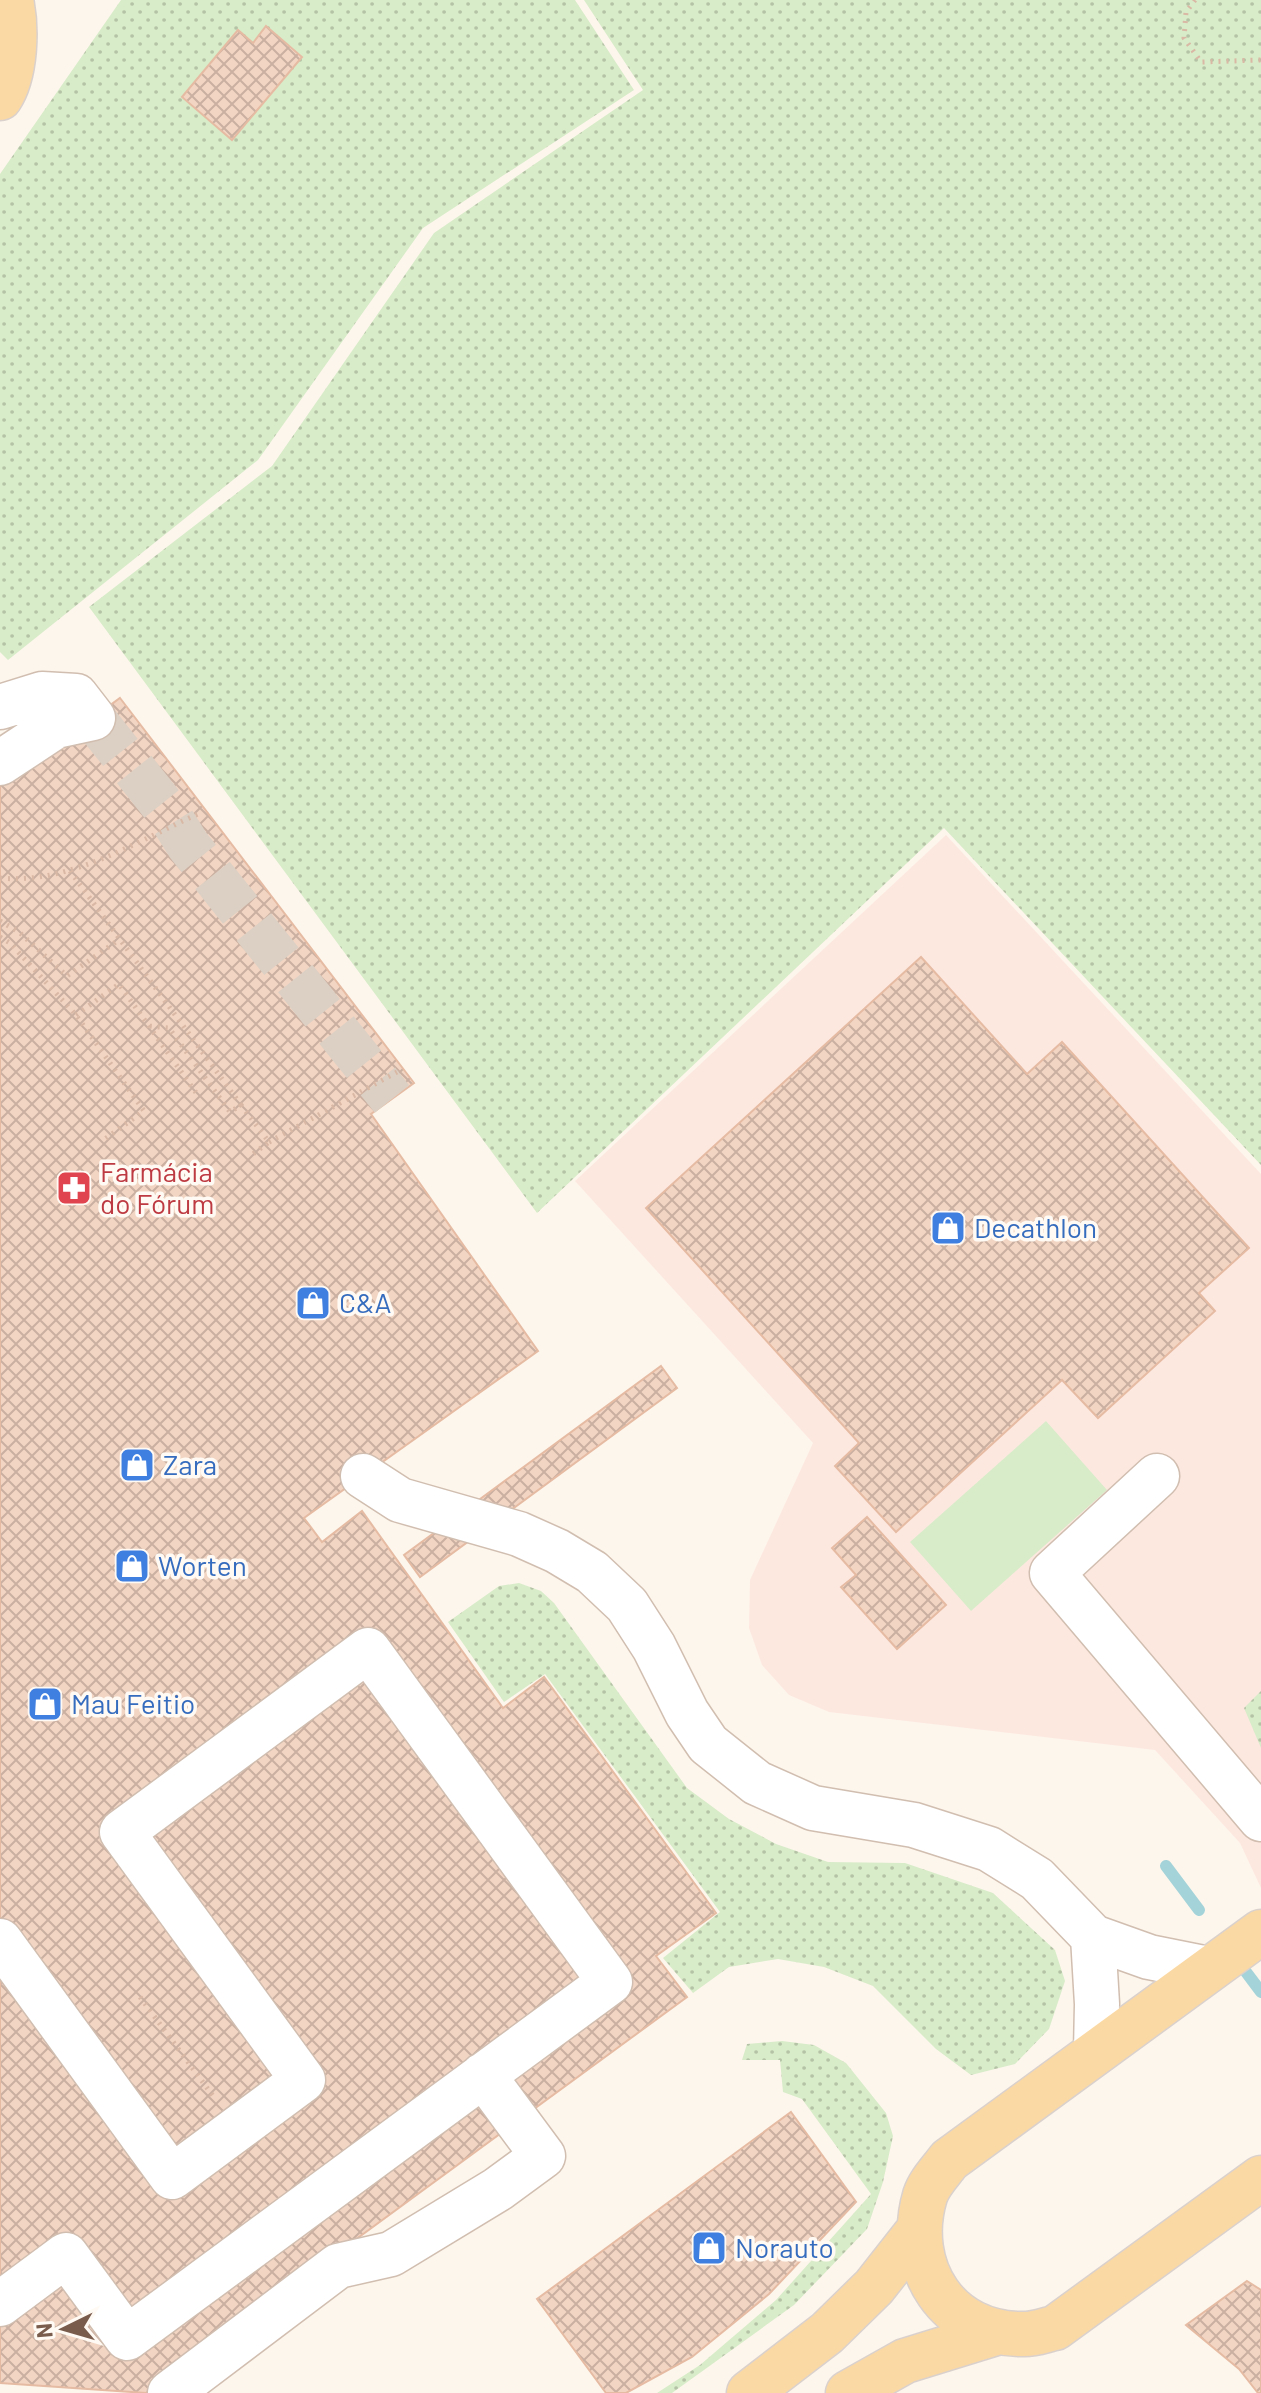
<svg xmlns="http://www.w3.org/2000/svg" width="1261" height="2393" font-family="Barlow,sans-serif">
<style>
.commercial{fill:#fde8e0}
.grass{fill:url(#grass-dots)}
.pitch{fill:#d8ecc9}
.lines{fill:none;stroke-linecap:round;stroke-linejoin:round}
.stream{stroke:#a5d3da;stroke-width:12}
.building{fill:url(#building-cross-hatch);stroke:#e6bba3;stroke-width:2}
.minor-tunnel{stroke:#dcd0c4;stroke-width:44;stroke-dasharray:44 22;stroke-linecap:butt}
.minor-casing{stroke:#d1beb0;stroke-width:47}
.major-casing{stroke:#dad1cd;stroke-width:47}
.path{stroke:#d9b8a5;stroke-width:5;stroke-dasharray:2 6;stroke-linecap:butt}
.minor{stroke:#fff;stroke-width:44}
.major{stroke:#fbd9a5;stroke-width:44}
.labels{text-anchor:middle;stroke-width:7;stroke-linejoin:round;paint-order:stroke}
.health-label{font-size:28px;fill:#be3a42;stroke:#fffaf3;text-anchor:start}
.shop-label{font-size:28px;fill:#366cbe;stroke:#fffaf3;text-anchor:start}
</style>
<defs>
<pattern id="grass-dots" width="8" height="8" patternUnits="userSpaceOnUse" patternTransform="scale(2)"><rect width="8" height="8" fill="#d8ecc9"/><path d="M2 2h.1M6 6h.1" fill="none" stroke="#b4c2a5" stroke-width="1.8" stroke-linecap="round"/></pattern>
<pattern id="building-cross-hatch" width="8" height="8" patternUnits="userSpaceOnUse" patternTransform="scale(2)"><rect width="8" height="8" fill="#f3d5c3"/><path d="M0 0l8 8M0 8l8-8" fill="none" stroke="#cab0a1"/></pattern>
</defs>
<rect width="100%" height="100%" fill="#fdf6ec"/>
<!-- commercial -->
<path class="commercial" d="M 946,835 L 1261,1174 L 1261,1888 L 1240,1843 L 1155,1750 L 829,1712 L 789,1695 L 762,1665 L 749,1628 L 750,1580 L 813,1443 L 575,1181 Z"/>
<!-- grass -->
<path class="grass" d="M 121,0 L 575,0 L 634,90 L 423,228 L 258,460 L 8,660 L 0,652 L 0,174 Z
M 584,0 L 1261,0 L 1261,1165 L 944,828 L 537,1213 L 89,607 L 272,466 L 434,233 L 643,90 Z
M 519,1583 L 541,1591 L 554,1603 L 687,1788 L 729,1819 L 776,1844 L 828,1862 L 905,1863 L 993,1893 L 1055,1950 L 1065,1981 L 1049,2029 L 1015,2064 L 971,2075 L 936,2049 L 873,1986 L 824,1967 L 778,1959 L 729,1967 L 693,1993 L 663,1958 L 720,1912 L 545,1674 L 504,1702 L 448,1622 L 499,1586 Z
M 1261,1691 L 1261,1748 L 1244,1708 Z
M 782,2041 L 814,2045 L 846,2063 L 886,2113 L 893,2136 L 883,2182 L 867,2229 L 794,2305 L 672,2393 L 657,2393 L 700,2365 L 776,2300 L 871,2194 L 802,2099 L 783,2092 L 780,2060 L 742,2060 L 747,2044 Z"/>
<!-- pitch -->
<path class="pitch" d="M 1046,1421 L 1107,1490 L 971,1611 L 910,1542 Z"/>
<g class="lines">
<!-- stream -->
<path class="stream" d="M 1166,1866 L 1199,1910
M 1246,1972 L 1261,1992"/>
</g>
<!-- building -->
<path class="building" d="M 266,26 L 302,57 L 232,140 L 182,97 L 238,30 L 253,43 Z
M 120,698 L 414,1083 L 371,1114 L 538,1351 L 304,1518 L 322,1542 L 362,1511 L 503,1708 L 544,1677 L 716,1913 L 656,1956 L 687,1997 L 146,2393 L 0,2383 L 0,786 Z
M 921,957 L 1027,1074 L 1062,1042 L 1249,1248 L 1199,1293 L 1215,1311 L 1098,1418 L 1062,1380 L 896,1532 L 835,1466 L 859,1443 L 646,1208 Z
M 661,1366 L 677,1388 L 420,1577 L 404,1555 Z
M 867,1517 L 946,1605 L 897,1649 L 841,1587 L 856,1575 L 832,1548 Z
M 791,2112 L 856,2202 L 769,2294 L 692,2357 L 626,2393 L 606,2393 L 537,2299 Z
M 1247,2281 L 1261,2290 L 1261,2393 L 1258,2393 L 1239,2369 L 1186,2325 Z"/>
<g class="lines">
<!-- minor-tunnel -->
<path class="minor-tunnel" d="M 93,718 L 164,807 L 188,845 L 392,1099"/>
<defs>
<path id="minor" d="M 0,707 L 42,694 L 76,696 L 93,718 L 56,726 L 0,763
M 363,1476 L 400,1500 L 519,1534 L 557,1551 L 592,1572 L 627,1605 L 654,1647 L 687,1713 L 708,1744 L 757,1783 L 813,1808 L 914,1825 L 989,1849 L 1037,1879 L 1093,1937 L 1149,1957 L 1209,1969
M 1157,1476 L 1052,1573 L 1261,1819
M 1093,1937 L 1097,2004 L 1096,2051
M 0,1941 L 172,2177 L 303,2080 L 122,1832 L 368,1650 L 610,1982 L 127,2338 L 66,2255 L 0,2304
M 170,2393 L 338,2266 L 391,2254 L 498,2189 L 543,2156 L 483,2075"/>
<path id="major" d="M 0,98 C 16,74 17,28 11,0
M 1261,1932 L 949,2160 C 941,2171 929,2183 925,2196 C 904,2267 947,2336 1025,2334 C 1035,2334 1045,2330 1055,2328 L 1261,2178
M 749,2393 L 827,2333 L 874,2287 L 918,2231
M 848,2393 L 905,2361 L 999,2332"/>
</defs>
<!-- minor casing -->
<use href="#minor" class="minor-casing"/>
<!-- major casing -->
<use href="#major" class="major-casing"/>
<!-- path -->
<path class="path" d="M 1195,0 L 1186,12 L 1184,38 L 1201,62 L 1261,60
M 70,871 L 241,1105 L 230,1112 L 169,1028 L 148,1026
M 0,878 C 69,885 137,841 198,814
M 0,921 L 19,932 L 67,976 L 120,939
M 0,937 L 10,943 L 76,1015 L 144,1111 L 102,1141
M 76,1015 L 119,984 L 197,1094
M 241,1105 L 269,1142 L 253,1154
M 269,1142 L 397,1072
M 140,1997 L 213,2096"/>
<!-- minor -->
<use href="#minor" class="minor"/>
<!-- major -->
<use href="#major" class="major"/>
</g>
<!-- icons -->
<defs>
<symbol id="pharmacy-square" viewBox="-11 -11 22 22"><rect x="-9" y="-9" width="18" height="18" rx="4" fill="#e0444e" stroke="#fffaf3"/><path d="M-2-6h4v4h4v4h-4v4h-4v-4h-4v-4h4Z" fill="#fff"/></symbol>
<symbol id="shop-square" viewBox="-11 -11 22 22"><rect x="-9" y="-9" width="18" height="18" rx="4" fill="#3f7fe0" stroke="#fffaf3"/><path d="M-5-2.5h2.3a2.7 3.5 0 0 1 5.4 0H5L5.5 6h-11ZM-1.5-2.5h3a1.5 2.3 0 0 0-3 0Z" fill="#fff"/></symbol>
</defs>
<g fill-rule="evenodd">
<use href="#pharmacy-square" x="54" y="1168" width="40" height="40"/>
<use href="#shop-square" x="928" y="1208" width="40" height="40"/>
<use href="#shop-square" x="293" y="1283" width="40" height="40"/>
<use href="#shop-square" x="117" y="1445" width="40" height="40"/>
<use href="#shop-square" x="112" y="1546" width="40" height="40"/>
<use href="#shop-square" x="25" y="1684" width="40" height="40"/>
<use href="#shop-square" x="689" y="2228" width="40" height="40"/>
</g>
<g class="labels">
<!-- health labels -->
<g class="health-label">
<text x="100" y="1182">Farmácia<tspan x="100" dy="32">do Fórum</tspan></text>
</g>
<!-- shop labels -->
<g class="shop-label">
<text x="974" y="1238">Decathlon</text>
<text x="339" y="1313">C&amp;A</text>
<text x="163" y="1475">Zara</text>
<text x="158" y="1576">Worten</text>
<text x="71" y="1714">Mau Feitio</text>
<text x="735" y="2258">Norauto</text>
</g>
</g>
<!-- north arrow -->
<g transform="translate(64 2329) rotate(265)" stroke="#fffaf3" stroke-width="6" paint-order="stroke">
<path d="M0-6L14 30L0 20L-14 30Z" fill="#7a5c4d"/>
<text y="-12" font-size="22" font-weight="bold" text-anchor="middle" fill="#7a5c4d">N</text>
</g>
</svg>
